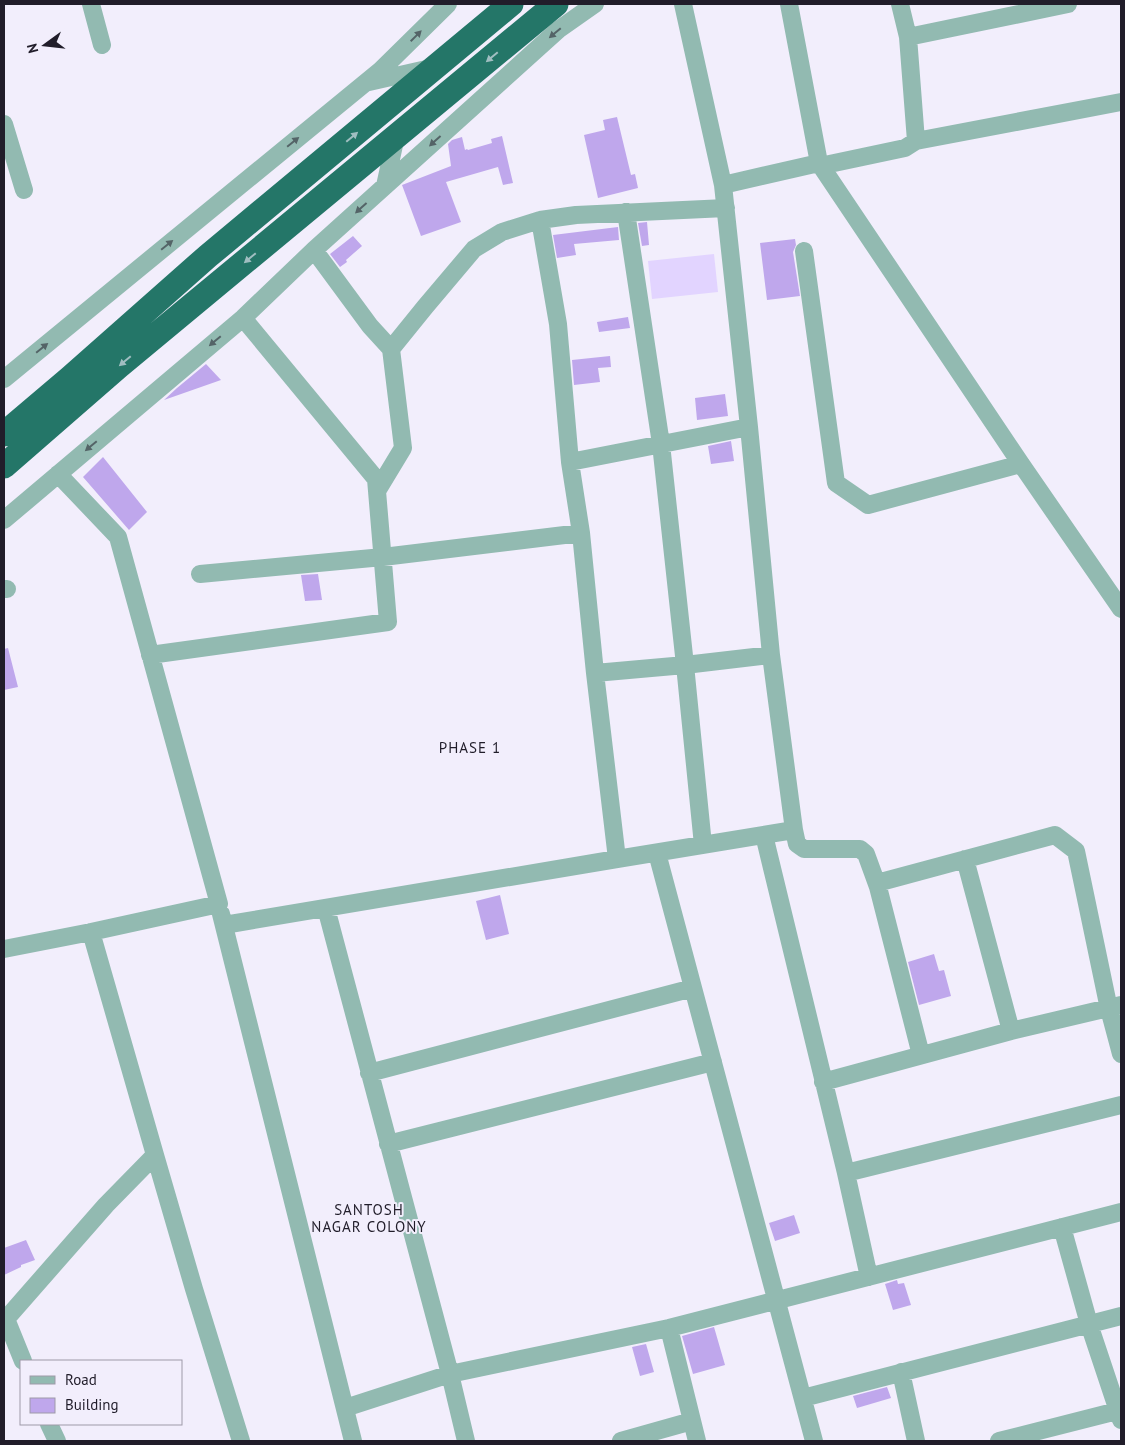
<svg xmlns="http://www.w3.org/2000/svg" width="1125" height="1445" font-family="'PT Sans',sans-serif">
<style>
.green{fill:#e2d4ff}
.building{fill:#bfa7ec}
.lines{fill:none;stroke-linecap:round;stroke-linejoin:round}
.minor{stroke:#92bab1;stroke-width:18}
.highway{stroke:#247668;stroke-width:25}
.oneway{fill:#546467}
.oneway2{fill:#a0bec1}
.labels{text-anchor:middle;stroke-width:4;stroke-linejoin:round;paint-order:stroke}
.neighbourhood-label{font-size:15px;letter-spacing:1px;fill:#211d2a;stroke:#f2eefc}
</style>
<rect width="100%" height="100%" fill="#f2eefc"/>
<!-- green -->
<path class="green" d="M 714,254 L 718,292 L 652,299 L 648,261 Z"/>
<!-- building -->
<path class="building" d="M 617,117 L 631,175 L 635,174 L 638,188 L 598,198 L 584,135 L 605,130 L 603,120 Z
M 502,136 L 513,183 L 503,185 L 498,167 L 446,182 L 461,222 L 421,236 L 402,185 L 451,166 L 448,144 L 452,140 L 462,137 L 465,150 L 467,149 L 468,150 L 492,143 L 491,139 Z
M 647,222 L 649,245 L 642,246 L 638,223 Z
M 618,227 L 619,240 L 574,244 L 576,255 L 557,258 L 553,235 Z
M 353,236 L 362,246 L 346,260 L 347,262 L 340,267 L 330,254 Z
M 795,239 L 796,245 L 793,252 L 800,296 L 767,300 L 760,243 Z
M 628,317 L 630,328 L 599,332 L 597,322 Z
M 610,356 L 611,367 L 598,368 L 600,382 L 574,385 L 572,360 Z
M 206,364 L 221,380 L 164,400 L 177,388 Z
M 725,394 L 728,416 L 697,420 L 695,398 Z
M 731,441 L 734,461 L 711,464 L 708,446 Z
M 103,457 L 147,512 L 129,530 L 83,477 Z
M 318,574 L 322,600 L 305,601 L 301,575 Z
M 8,648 L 18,687 L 4,690 L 4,649 Z
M 500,895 L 509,934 L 486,940 L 476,901 Z
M 934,954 L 939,971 L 944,970 L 951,996 L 919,1005 L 908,962 Z
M 794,1215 L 800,1233 L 775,1241 L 769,1223 Z
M 26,1240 L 35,1260 L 21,1265 L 21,1267 L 4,1275 L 4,1248 Z
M 897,1280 L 898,1284 L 904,1283 L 911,1305 L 893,1310 L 885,1284 Z
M 714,1327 L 725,1365 L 693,1374 L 682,1336 Z
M 646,1344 L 654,1372 L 640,1376 L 632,1347 Z
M 887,1387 L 891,1398 L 857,1408 L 853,1396 Z"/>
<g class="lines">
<!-- minor -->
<path class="minor" d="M 91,4 L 102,45
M 683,4 L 723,185 L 819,163 L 789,4
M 900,4 L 908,37 L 916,141
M 908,37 L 1068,4
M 369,82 L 431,68
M 4,124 L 24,190
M 819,163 L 1021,464 L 1121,609
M 820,166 L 905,148 L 916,141 L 1121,102
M 723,185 L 749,427 L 771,655
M 385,186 L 558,30 L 595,4
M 626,212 L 661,444 L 685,665 L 595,673 L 581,533 L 570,462 L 749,427
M 314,250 L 370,326 L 391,349 L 403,448 L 377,491
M 804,251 L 836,483 L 868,505 L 1021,464
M 391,349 L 425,307 L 474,249 L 502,232 L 540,220
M 4,379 L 381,70 L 448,4
M 570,462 L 558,324 L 540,220 L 576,215 L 726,208
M 4,520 L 243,318 L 314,250 L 385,186 L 396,136
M 200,574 L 383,557 L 581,533
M 4,589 L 7,589
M 150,655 L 388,622 L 376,479 L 243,318
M 595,673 L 617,859
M 794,830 L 797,844 L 804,849 L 860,849 L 866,854 L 878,887
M 764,835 L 846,1173 L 1121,1105
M 657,853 L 814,1441
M 965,859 L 1011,1031
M 326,908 L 450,1374 L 466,1441
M 221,914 L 353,1441
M 224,925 L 617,859 L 794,830 L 771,655 L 685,665 L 703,845
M 4,949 L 91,932
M 921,1055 L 877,883 L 1055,835 L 1076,851 L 1109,1009 L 1121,1054
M 369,1073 L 693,988
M 823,1082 L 1011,1031 L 1121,1005
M 388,1144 L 713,1062
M 155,1155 L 194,1289 L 241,1441
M 846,1173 L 869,1277
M 1062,1227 L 1089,1324 L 1121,1420
M 669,1328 L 697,1441
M 23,1361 L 6,1319 L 106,1205 L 155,1155 L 91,932 L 219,904 L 118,537 L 58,474
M 901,1372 L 916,1441
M 803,1398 L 1121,1316
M 345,1408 L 450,1374 L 669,1328 L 1121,1212
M 49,1424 L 57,1441
M 621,1441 L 692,1421
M 999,1441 L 1121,1410"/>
<!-- highway -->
<path class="highway" d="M 4,434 L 70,378 L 208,256 L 511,4
M 4,466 L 120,365 L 556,4"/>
</g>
<!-- one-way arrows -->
<defs><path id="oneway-solid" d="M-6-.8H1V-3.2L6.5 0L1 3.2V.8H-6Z" transform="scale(1.25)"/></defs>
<g class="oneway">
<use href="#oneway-solid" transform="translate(555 33) rotate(140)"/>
<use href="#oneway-solid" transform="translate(416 36) rotate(-45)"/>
<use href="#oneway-solid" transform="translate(435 141) rotate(138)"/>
<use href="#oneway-solid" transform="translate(293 142) rotate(-39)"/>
<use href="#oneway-solid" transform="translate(361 208) rotate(138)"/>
<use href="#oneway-solid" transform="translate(167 245) rotate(-39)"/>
<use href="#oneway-solid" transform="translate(215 341) rotate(140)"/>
<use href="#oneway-solid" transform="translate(42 348) rotate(-39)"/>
<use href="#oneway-solid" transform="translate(91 446) rotate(140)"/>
</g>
<g class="oneway2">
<use href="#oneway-solid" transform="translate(492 57) rotate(140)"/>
<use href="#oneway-solid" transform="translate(352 137) rotate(-40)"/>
<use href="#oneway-solid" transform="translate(250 258) rotate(140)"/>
<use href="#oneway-solid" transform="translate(125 361) rotate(140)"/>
</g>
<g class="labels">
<!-- neighbourhood labels -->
<g class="neighbourhood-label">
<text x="470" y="753">PHASE 1</text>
<text x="369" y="1215">SANTOSH<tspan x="369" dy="17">NAGAR COLONY</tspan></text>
</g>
</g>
<!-- border -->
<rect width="1125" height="1445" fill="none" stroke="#211d2a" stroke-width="10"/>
<!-- legend -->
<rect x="20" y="1360" width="162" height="65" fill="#f2eefc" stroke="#9e9aa8"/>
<rect x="30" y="1376" width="25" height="8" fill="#92bab1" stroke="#9e9aa8"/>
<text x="65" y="1385" font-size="15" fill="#211d2a">Road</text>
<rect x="30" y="1398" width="25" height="15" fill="#bfa7ec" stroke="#9e9aa8"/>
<text x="65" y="1410" font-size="15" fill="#211d2a">Building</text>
<!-- north arrow -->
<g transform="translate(45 45) rotate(255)" stroke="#f2eefc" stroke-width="4" paint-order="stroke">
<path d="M0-4L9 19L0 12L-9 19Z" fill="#211d2a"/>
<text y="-8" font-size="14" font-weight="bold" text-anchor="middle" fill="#211d2a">N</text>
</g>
</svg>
